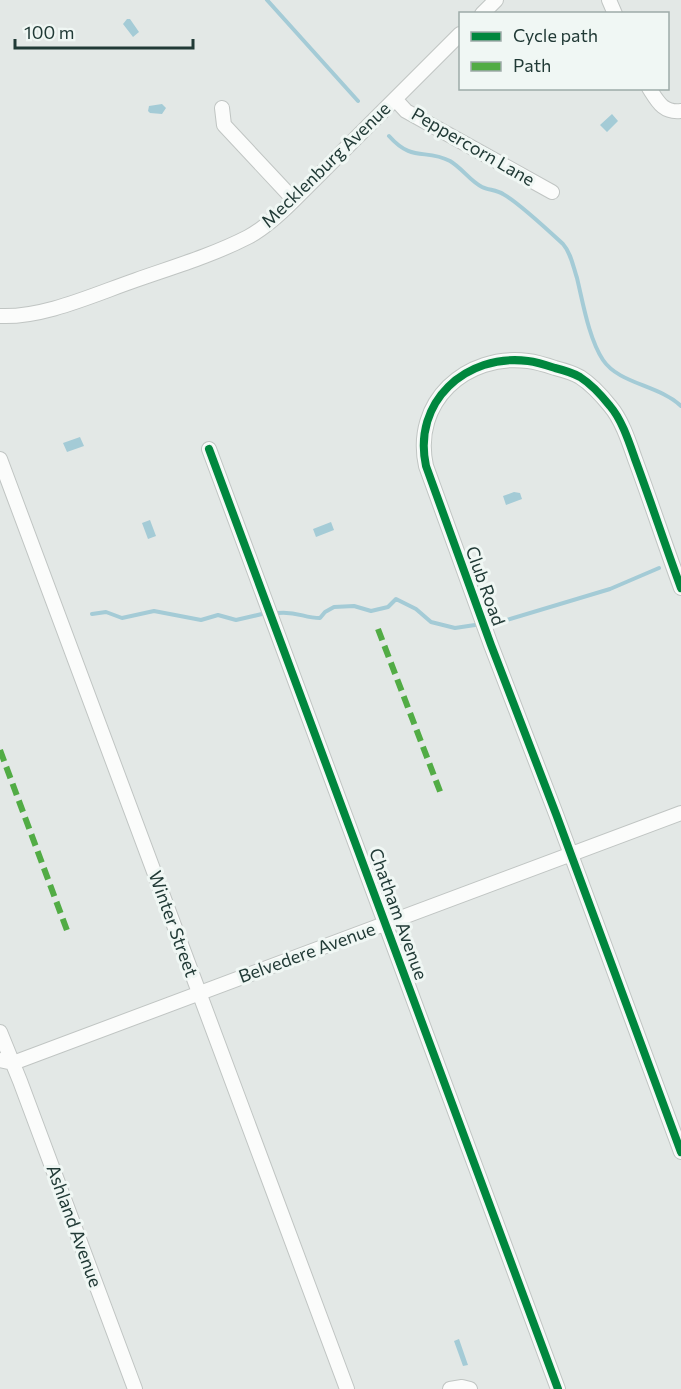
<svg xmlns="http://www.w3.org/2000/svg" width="681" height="1389" font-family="Commissioner,sans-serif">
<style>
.water{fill:#a4cbd6}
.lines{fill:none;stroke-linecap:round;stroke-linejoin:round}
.stream{stroke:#a4cbd6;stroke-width:4}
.street-casing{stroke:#c0c5c3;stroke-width:16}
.street{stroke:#fbfcfb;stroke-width:14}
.quiet{stroke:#52ac45;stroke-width:6;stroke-dasharray:12 6;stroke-linecap:butt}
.cycleway-casing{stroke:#f0f7f4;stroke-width:11}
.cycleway{stroke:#00873e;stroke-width:8}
.labels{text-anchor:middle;stroke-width:6;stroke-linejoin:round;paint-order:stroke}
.street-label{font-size:18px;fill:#213a36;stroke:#f0f7f4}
</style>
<rect width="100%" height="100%" fill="#e3e8e6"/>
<!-- water -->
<path class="water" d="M 127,19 L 130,19 L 139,32 L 133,37 L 123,24 Z
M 162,104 L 166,108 L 162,114 L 150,113 L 148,111 L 149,106 Z
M 612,114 L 618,121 L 607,132 L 600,125 Z
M 80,437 L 84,446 L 67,452 L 63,443 Z
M 514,492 L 520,493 L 522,499 L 506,505 L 503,496 Z
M 150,520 L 156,536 L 148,539 L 142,523 Z
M 331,522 L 334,530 L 316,537 L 313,529 Z
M 459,1339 L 468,1365 L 463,1366 L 454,1341 Z"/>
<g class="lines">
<!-- stream -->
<path class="stream" d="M 267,0 L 358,101
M 389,136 C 413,163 425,148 450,161 C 462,168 470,181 482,187 C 488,190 497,190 503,194 C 518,202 550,232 563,244 C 571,253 573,266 577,278 C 583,303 589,339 603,360 C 619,384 659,385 681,406
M 278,613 C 297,611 304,618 320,618 L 325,612 L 334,607 L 354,606 L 371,611 L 388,607 L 396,599 L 416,609 L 431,622 L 455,628 L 475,625
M 92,614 L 106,612 L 122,618 L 154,611 L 201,620 L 218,615 L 236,620 L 262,614
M 500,622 L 610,589 L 659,568"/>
<defs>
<path id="street" d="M 609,0 L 615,14
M 482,14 L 496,0
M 649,88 C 658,102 663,113 681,111
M 395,99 L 406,111 L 552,192
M 222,108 L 224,125 L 294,200
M 0,316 C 44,318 95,294 136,280 C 173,267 213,255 248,237 C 265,228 280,214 294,200 L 460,34
M 209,449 L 558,1389
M 0,459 L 347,1389
M 681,588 C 665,545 651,502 635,459 C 629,442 622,420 610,406 C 602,396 591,384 580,377 C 573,373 563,370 555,368 C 546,365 537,362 528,361 C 466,353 412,402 426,466 L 491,645 L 556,814 L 681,1152
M 0,1032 L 20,1081 L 135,1389
M 0,1060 L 13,1063 L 681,813
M 450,1389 L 462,1387 L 470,1389"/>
</defs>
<!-- street casing -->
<use href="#street" class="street-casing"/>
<!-- street -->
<use href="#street" class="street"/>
<!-- quiet -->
<path class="quiet" d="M 378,629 L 441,794
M 0,750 L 68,933"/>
<defs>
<path id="cycleway" d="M 209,449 L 558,1389
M 681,588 C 665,545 651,502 635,459 C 629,442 622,420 610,406 C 602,396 591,384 580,377 C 573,373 563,370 555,368 C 546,365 537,362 528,361 C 466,353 412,402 426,466 L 491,645 L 556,814 L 681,1152"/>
</defs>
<!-- cycleway casing -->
<use href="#cycleway" class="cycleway-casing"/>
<!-- cycleway -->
<use href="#cycleway" class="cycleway"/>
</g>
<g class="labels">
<!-- street labels -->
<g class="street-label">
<text transform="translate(473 147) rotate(30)" y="6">Peppercorn Lane</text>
<text transform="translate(326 165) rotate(-44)" y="6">Mecklenburg Avenue</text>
<text transform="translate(485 586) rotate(70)" y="6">Club Road</text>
<text transform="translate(398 914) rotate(70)" y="6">Chatham Avenue</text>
<text transform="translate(173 924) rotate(70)" y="6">Winter Street</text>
<text transform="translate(307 953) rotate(-20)" y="6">Belvedere Avenue</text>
<text transform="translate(74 1226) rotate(70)" y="6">Ashland Avenue</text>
</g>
</g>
<!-- legend -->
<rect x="459" y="12" width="210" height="78" fill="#f0f7f4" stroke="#9daba8" stroke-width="1.5"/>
<rect x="471" y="32" width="30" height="9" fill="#00873e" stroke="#9daba8" stroke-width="1.5"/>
<text x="513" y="42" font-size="18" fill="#213a36">Cycle path</text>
<rect x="471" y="62" width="30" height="9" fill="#52ac45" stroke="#9daba8" stroke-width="1.5"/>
<text x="513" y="72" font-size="18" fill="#213a36">Path</text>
<!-- scale -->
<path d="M15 39v9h178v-9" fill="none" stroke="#213a36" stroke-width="3"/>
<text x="24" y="39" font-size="18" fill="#213a36" stroke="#f0f7f4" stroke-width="4.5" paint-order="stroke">100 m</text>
</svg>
